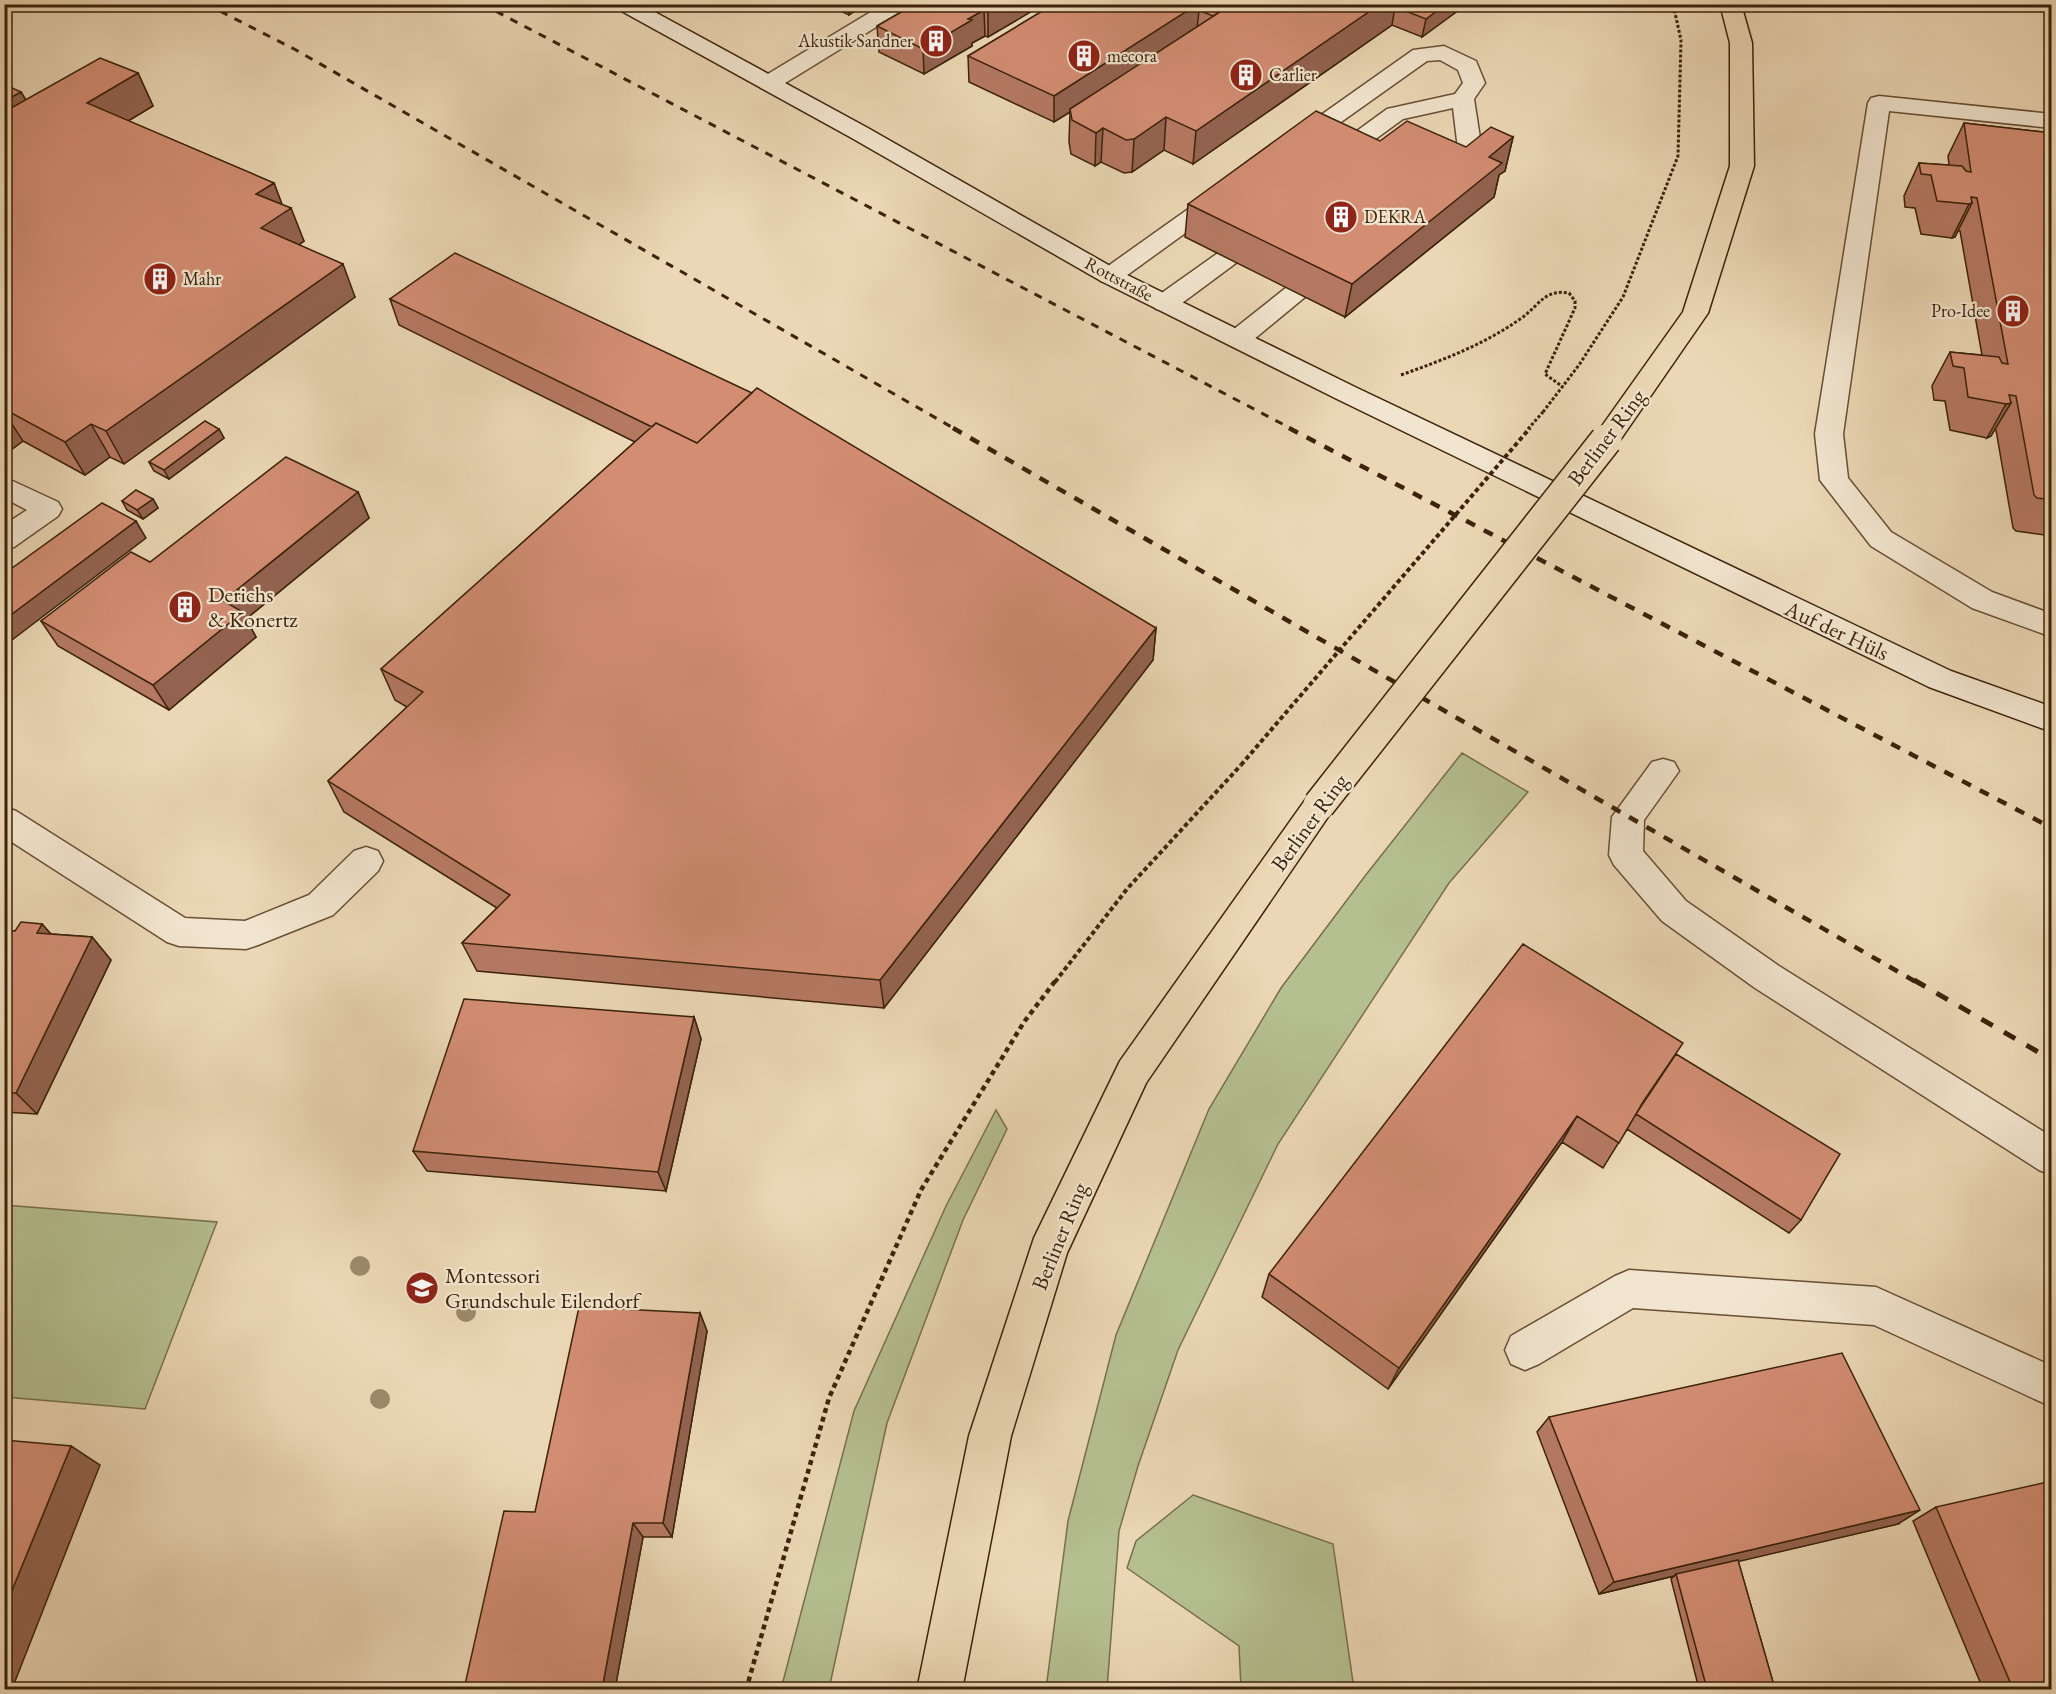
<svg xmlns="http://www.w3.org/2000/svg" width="2056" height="1694" font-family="'EB Garamond',serif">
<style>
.green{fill:#b5bf90;stroke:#78704d;stroke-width:1.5}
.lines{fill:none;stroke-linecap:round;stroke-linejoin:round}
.lane-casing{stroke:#684f35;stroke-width:3}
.secondary-casing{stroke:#3c220a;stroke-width:3}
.primary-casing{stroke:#3c220a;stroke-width:3}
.path-far2{stroke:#3c220a;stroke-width:3;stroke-dasharray:3 2;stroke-linecap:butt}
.path-far1{stroke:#3c220a;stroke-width:4;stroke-dasharray:4.5 3;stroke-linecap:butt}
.path{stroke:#3c220a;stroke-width:4.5;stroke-dasharray:5 4;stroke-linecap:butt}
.lane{fill:#f2e5cf;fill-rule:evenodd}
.secondary{fill:#f2e5cf;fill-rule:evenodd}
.primary{fill:#ebd7b5;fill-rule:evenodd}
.rail-far2{stroke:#3c220a;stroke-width:3;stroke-dasharray:8 8;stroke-linecap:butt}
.rail-far1{stroke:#3c220a;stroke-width:4.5;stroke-dasharray:10 10;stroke-linecap:butt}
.rail{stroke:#3c220a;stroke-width:5;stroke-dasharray:13 13;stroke-linecap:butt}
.primary-bridge-casing{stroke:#3c220a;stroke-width:34;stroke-linecap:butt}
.path-bridge-far1{stroke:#3c220a;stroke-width:3;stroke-dasharray:3 2;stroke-linecap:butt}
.path-bridge{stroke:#3c220a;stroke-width:4;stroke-dasharray:4.5 3;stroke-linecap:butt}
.primary-bridge{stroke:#ebd7b5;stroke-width:31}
.tree{fill:#9b896a}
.wall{fill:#b57963;stroke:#3c220a;stroke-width:1.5}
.shaded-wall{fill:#936350;stroke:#3c220a;stroke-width:1.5}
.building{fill:#d28d73;stroke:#3c220a;stroke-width:1.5}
.labels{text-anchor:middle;stroke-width:4.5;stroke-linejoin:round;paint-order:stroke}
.far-poi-label{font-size:18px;fill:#3c220a;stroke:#f2e5cf;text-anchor:start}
.far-street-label{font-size:18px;fill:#3c220a;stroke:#f2e5cf}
.street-label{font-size:22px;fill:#3c220a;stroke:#f2e5cf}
.poi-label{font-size:22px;fill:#3c220a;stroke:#f2e5cf;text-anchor:start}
</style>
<rect width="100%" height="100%" fill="#ebd7b5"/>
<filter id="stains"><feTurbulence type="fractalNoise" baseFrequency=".00333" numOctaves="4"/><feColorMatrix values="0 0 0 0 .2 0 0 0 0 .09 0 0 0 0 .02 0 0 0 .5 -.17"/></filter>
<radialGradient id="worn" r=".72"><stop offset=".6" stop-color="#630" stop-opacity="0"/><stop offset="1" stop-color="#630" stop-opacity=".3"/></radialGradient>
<!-- green -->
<path class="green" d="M 1462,753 L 1528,792 L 1449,883 L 1278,1144 L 1178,1350 L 1138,1466 L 1119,1531 L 1107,1689 L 1046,1689 L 1068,1521 L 1116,1335 L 1209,1109 L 1281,988 L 1365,876 Z
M 996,1110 L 1007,1129 L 963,1220 L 887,1423 L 829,1689 L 781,1689 L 854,1411 L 946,1206 Z
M 4,1205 L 217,1222 L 145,1409 L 5,1397 Z
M 1193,1495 L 1333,1544 L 1354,1689 L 1241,1689 L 1239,1646 L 1127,1568 L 1136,1541 Z"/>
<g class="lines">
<defs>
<path id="lane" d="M 884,4 L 910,4 L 907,8 L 777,88 L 769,90 L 761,88 L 758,83 L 761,78 Z
M 1444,46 L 1476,61 L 1485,83 L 1474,99 L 1482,151 C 1472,165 1452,182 1435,178 L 1431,173 L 1458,149 L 1453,108 L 1403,119 L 1344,162 L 1336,164 L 1328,162 L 1324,157 L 1328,152 L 1387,109 L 1455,94 L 1463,83 L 1458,70 L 1440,60 L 1427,61 L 1303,149 L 1295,151 L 1287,149 L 1283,144 L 1287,139 L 1413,50 Z
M 1879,96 L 2052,114 L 2052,128 L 1889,111 L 1843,434 L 1848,478 L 1891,532 L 1992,592 L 2052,614 L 2052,637 L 1972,608 L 1871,546 L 1820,480 L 1815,434 L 1868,103 L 1871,98 Z
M 1223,188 L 1231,190 L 1235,195 L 1231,200 L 1119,281 L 1110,284 L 1101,281 L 1098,276 L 1101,271 L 1215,190 Z
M 1227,251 L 1236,253 L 1239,258 L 1236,263 L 1174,309 L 1165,311 L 1156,309 L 1152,303 L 1156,297 L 1218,253 Z
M 1296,284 L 1305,287 L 1309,292 L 1305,297 L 1247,345 L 1238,347 L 1229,345 L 1225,339 L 1229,333 L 1287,287 Z
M 4,477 L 58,502 L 62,509 L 58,516 L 14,547 L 4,550 L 4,525 L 27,510 L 4,498 Z
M 1663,759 L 1674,762 L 1679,771 L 1644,820 L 1643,851 L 1686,901 L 1779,966 L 2052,1137 L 2052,1175 L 2039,1170 L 1755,988 L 1662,921 L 1614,865 L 1609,855 L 1612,817 L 1652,762 Z
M 4,807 L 16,811 L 185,918 L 245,921 L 309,895 L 354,851 L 366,847 L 378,851 L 383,861 L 378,871 L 333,915 L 258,945 L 246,949 L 179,946 L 167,942 L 4,837 Z
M 1629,1270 L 1876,1287 L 2052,1366 L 2052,1407 L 1874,1325 L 1633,1308 L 1539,1364 L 1525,1370 L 1511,1364 L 1505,1350 L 1511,1336 L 1615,1276 Z"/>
<path id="secondary" d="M 613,4 L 640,4 L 866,127 L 1119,271 L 1355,387 L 1951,671 L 2052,707 L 2052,732 L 1929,687 L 1337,399 L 1101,281 L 850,137 L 616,8 Z"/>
<path id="primary" d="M 1720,4 L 1741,4 L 1752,43 L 1754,166 L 1708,313 L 1616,446 L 1606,449 L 1596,446 L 1592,440 L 1683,312 L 1730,166 L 1730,43 Z
M 1319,792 L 1330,796 L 1335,805 L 1330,814 L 1146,1083 L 1067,1253 L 1011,1436 L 962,1690 L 917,1690 L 969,1436 L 1034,1238 L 1120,1061 L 1308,796 Z"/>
</defs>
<!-- lane casing -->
<use href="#lane" class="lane-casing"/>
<!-- secondary casing -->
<use href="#secondary" class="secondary-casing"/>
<!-- primary casing -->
<use href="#primary" class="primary-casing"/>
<!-- path-far2 -->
<path class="path-far2" d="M 1401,375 C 1445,359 1484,345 1523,317 C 1540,304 1545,289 1569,293 L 1575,301 L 1575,308 L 1545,374 L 1563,387
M 1543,412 L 1579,365 L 1623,297 L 1678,156 L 1681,40 L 1673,4"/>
<!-- path-far1 -->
<path class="path-far1" d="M 1055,982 L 1127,889 L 1241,765"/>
<!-- path -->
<path class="path" d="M 746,1690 L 829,1398 L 921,1190 L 1024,1022 L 1056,980
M 1518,1690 L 1555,1685"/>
<!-- lane -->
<use href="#lane" class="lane"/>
<!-- secondary -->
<use href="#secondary" class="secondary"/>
<!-- primary -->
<use href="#primary" class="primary"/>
<!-- rail-far2 -->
<path class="rail-far2" d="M 206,4 L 296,50 L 955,429
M 482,4 L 1292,429"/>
<!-- rail-far1 -->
<path class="rail-far1" d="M 953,428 L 1916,982
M 1289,428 L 2052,828"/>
<!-- rail -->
<path class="rail" d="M 1914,980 L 2052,1060"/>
<defs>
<path id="primary-bridge" d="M 1319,805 L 1606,440"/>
</defs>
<!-- primary-bridge casing -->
<use href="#primary-bridge" class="primary-bridge-casing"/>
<!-- path-bridge-far1 -->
<path class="path-bridge-far1" d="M 1528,429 L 1543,412"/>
<!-- path-bridge -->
<path class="path-bridge" d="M 1241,765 L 1530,428"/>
<!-- primary-bridge -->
<use href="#primary-bridge" class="primary-bridge"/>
</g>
<!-- trees -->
<g class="tree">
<circle cx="360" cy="1266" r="10"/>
<circle cx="466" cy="1312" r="10"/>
<circle cx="380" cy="1399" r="10"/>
</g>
<!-- wall -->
<path class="wall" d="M 825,4 L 865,4 L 849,15 Z
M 915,4 L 1044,4 L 988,37 L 985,36 L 972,43 L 972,46 L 924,74 L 879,52 L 877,26 Z
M 1054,4 L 1467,4 L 1422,37 L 1392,25 L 1193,164 L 1164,150 L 1132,172 L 1124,173 L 1101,162 L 1095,166 L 1071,154 L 1069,142 L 1070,112 L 1054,122 L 969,82 L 968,56 Z
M 138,73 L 153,106 L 128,121 L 274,183 L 282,205 L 304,241 L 299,245 L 355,297 L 124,464 L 110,457 L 85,475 L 23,441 L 8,452 L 4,450 L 4,90 L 21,92 L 26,100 Z
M 1964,123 L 2052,133 L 2052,536 L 2016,531 L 2013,528 L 1996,430 L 1995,429 L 1991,436 L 1987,438 L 1950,430 L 1945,401 L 1934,400 L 1932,386 L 1950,352 L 1982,355 L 1960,231 L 1958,231 L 1955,237 L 1952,238 L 1921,234 L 1915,208 L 1905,207 L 1904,196 L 1919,163 L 1949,165 L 1948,156 Z
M 1513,137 L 1505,171 L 1499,175 L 1494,197 L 1345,317 L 1185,237 L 1188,204 L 1380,141 L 1466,147 Z
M 390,299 L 1156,628 L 1153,660 L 884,1008 L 477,971 L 462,943 L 497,908 L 344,812 L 328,781 L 407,707 L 395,700 L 381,669 L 635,442 L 399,325 Z
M 219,429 L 224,438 L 169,479 L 154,471 L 149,462 Z
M 358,492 L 369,518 L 246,619 L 256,637 L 169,710 L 58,646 L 41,621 L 150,562 Z
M 153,499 L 158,508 L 143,519 L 127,510 L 122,501 Z
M 42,924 L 51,934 L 92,937 L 111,960 L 37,1114 L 4,1112 L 4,931 L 15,931 Z
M 694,1017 L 701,1039 L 666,1191 L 427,1171 L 413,1151 Z
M 1675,1056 L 1801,1220 L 1789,1233 L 1627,1129 L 1603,1168 L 1562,1142 L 1388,1389 L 1262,1297 L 1269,1274 Z
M 700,1313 L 707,1331 L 672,1537 L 643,1537 L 615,1689 L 464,1689 L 535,1512 Z
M 1549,1417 L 1898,1524 L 1738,1561 L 1775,1689 L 1699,1689 L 1671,1579 L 1674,1576 L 1599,1594 L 1537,1432 Z
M 1936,1507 L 2052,1689 L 1983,1689 L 1913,1521 Z"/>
<!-- shaded-wall -->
<path class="shaded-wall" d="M 848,4 L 865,4 L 849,15 Z
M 1000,4 L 1044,4 L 988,37 L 988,12 Z
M 1197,4 L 1231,4 L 1199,10 L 1197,29 L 1070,109 L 1070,112 L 1054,122 L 1054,96 Z
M 1380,4 L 1421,4 L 1395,7 L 1392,25 L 1193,164 L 1196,131 Z
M 1446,4 L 1467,4 L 1422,37 L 1426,19 Z
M 984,10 L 985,36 L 972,43 L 972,46 L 924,74 L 923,49 L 968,19 Z
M 138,73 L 153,106 L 103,136 L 87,103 Z
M 21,92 L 26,101 L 4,113 L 4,101 Z
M 1166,117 L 1164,150 L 1132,172 L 1134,139 Z
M 1103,128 L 1101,162 L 1095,166 L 1096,133 Z
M 1513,137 L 1505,171 L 1499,175 L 1494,197 L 1345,317 L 1352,284 L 1489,157 Z
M 274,183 L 285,212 L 291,208 L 304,241 L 275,262 L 261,228 L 256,194 Z
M 1972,203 L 1955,237 L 1952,238 L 1969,204 Z
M 343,264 L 355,297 L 124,464 L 106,431 Z
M 2011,403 L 1991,436 L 1987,438 L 2006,404 Z
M 4,412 L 23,441 L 8,452 L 4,447 Z
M 91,424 L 110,457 L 85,475 L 65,442 Z
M 219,429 L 224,438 L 169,479 L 164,470 Z
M 358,492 L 369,518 L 246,619 L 256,637 L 169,710 L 153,685 L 223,601 Z
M 153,499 L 158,508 L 143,519 L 137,510 Z
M 136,521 L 146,538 L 4,646 L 4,620 Z
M 1156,628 L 1153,660 L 884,1008 L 880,980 Z
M 42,924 L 62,947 L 37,933 Z
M 92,937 L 111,960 L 37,1114 L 16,1093 Z
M 694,1017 L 701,1039 L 666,1191 L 658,1172 Z
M 1577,1116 L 1562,1142 L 1388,1389 L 1399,1368 Z
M 700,1313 L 707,1331 L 672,1537 L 663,1523 Z
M 71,1446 L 100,1465 L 12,1689 L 4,1689 L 4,1610 Z
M 1920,1510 L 1898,1524 L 1677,1576 L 1676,1574 L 1674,1576 L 1599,1594 L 1614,1582 Z
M 633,1523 L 643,1537 L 615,1689 L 602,1689 Z"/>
<!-- building -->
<path class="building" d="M 915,4 L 1000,4 L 988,12 L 984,10 L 968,19 L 972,20 L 923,49 L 877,26 Z
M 1054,4 L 1198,4 L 1054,96 L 968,56 Z
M 1206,4 L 1232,4 L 1213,16 L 1198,10 Z
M 1232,4 L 1380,4 L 1196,131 L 1166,117 L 1134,139 L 1126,140 L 1103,128 L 1096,133 L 1072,120 L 1070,109 Z
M 1399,4 L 1446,4 L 1426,19 L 1395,7 Z
M 100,58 L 138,73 L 87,103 L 274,183 L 256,194 L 291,208 L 261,228 L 343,264 L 106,431 L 91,424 L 65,442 L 4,409 L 4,112 Z
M 10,87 L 21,92 L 4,101 L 4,90 Z
M 1316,111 L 1380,141 L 1407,121 L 1466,147 L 1491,127 L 1513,137 L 1489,157 L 1502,163 L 1352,284 L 1188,204 Z
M 1964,123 L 2052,133 L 2052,500 L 2037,498 L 2034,495 L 2016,396 L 2009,395 L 2011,403 L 2006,404 L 1968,397 L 1964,368 L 1953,366 L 1950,352 L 1999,357 L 2002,363 L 2008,364 L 1977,198 L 1971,197 L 1972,203 L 1969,204 L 1937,201 L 1931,175 L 1921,174 L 1919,163 L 1962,166 L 1966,171 L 1971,172 Z
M 455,253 L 752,393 L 697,443 L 656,423 L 652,427 L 390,299 Z
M 757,388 L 1156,628 L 880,980 L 462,943 L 510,895 L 328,781 L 423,692 L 381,669 L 656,423 L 697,443 Z
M 205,421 L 219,429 L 164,470 L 149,462 Z
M 286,457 L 358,492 L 223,601 L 243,612 L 153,685 L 41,621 L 131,552 L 150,562 Z
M 136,490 L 153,499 L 137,510 L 122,501 Z
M 102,503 L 136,521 L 4,620 L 4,574 Z
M 21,922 L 42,924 L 37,933 L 92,937 L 16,1093 L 4,1093 L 4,931 L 15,931 Z
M 1523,944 L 1683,1043 L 1643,1102 L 1619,1143 L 1577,1116 L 1399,1368 L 1269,1274 Z
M 464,999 L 694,1017 L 658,1172 L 413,1151 Z
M 1676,1054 L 1840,1154 L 1801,1220 L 1636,1114 Z
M 579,1307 L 700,1313 L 663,1523 L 633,1523 L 602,1689 L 464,1689 L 504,1511 L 535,1512 Z
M 1842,1353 L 1920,1510 L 1614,1582 L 1549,1417 Z
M 4,1440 L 71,1446 L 4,1610 Z
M 2052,1481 L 2052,1689 L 2013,1689 L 1936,1507 Z
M 1738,1560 L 1775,1689 L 1707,1689 L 1676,1574 Z"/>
<!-- icons -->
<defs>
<symbol id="building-disc" viewBox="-11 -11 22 22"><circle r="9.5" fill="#8f2418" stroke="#f2e5cf"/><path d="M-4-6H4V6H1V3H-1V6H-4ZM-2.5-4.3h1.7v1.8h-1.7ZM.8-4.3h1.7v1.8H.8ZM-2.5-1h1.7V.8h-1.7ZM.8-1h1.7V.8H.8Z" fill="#fff"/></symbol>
<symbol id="school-disc" viewBox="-11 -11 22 22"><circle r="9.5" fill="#8f2418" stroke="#f2e5cf"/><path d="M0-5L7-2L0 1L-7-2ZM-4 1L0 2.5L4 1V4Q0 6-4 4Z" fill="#fff"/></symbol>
</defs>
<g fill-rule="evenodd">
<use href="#building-disc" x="917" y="22" width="38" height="38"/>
<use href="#building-disc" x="1065" y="37" width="38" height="38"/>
<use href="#building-disc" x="1227" y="56" width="38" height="38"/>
<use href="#building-disc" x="1322" y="198" width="38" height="38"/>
<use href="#building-disc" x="141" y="260" width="38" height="38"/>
<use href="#building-disc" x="1994" y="292" width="38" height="38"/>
<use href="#building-disc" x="166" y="588" width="38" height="38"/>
<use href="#school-disc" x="403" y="1269" width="38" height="38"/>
</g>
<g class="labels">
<!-- far-poi labels -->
<g class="far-poi-label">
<text x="913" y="47" text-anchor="end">Akustik Sandner</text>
<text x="1107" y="62">mecora</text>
<text x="1269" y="81">Carlier</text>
<text x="1364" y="223">DEKRA</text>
<text x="183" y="285">Mahr</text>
<text x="1990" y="317" text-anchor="end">Pro-Idee</text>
</g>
<!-- far-street labels -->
<g class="far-street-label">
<text transform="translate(1119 279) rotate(28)" y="6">Rottstraße</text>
</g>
<!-- street labels -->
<g class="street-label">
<text transform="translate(1606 437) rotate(-53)" y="8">Berliner Ring</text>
<text transform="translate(1837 630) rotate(25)" y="8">Auf der Hüls</text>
<text transform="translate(1309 822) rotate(-54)" y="8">Berliner Ring</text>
<text transform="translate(1059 1236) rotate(-68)" y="8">Berliner Ring</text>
</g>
<!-- poi labels -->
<g class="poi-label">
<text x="208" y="602">Derichs<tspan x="208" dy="25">&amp; Konertz</tspan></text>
<text x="445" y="1283">Montessori<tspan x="445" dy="25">Grundschule Eilendorf</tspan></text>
</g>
</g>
<!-- margin -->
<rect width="2056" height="1694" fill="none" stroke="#ebd7b5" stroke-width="24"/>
<rect x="6" y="6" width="2044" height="1682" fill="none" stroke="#3c220a" stroke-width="3"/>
<rect x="12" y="12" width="2032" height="1670" fill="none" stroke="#3c220a" stroke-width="1.5"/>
<rect width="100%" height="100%" filter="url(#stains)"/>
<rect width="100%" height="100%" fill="url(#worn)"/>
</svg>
